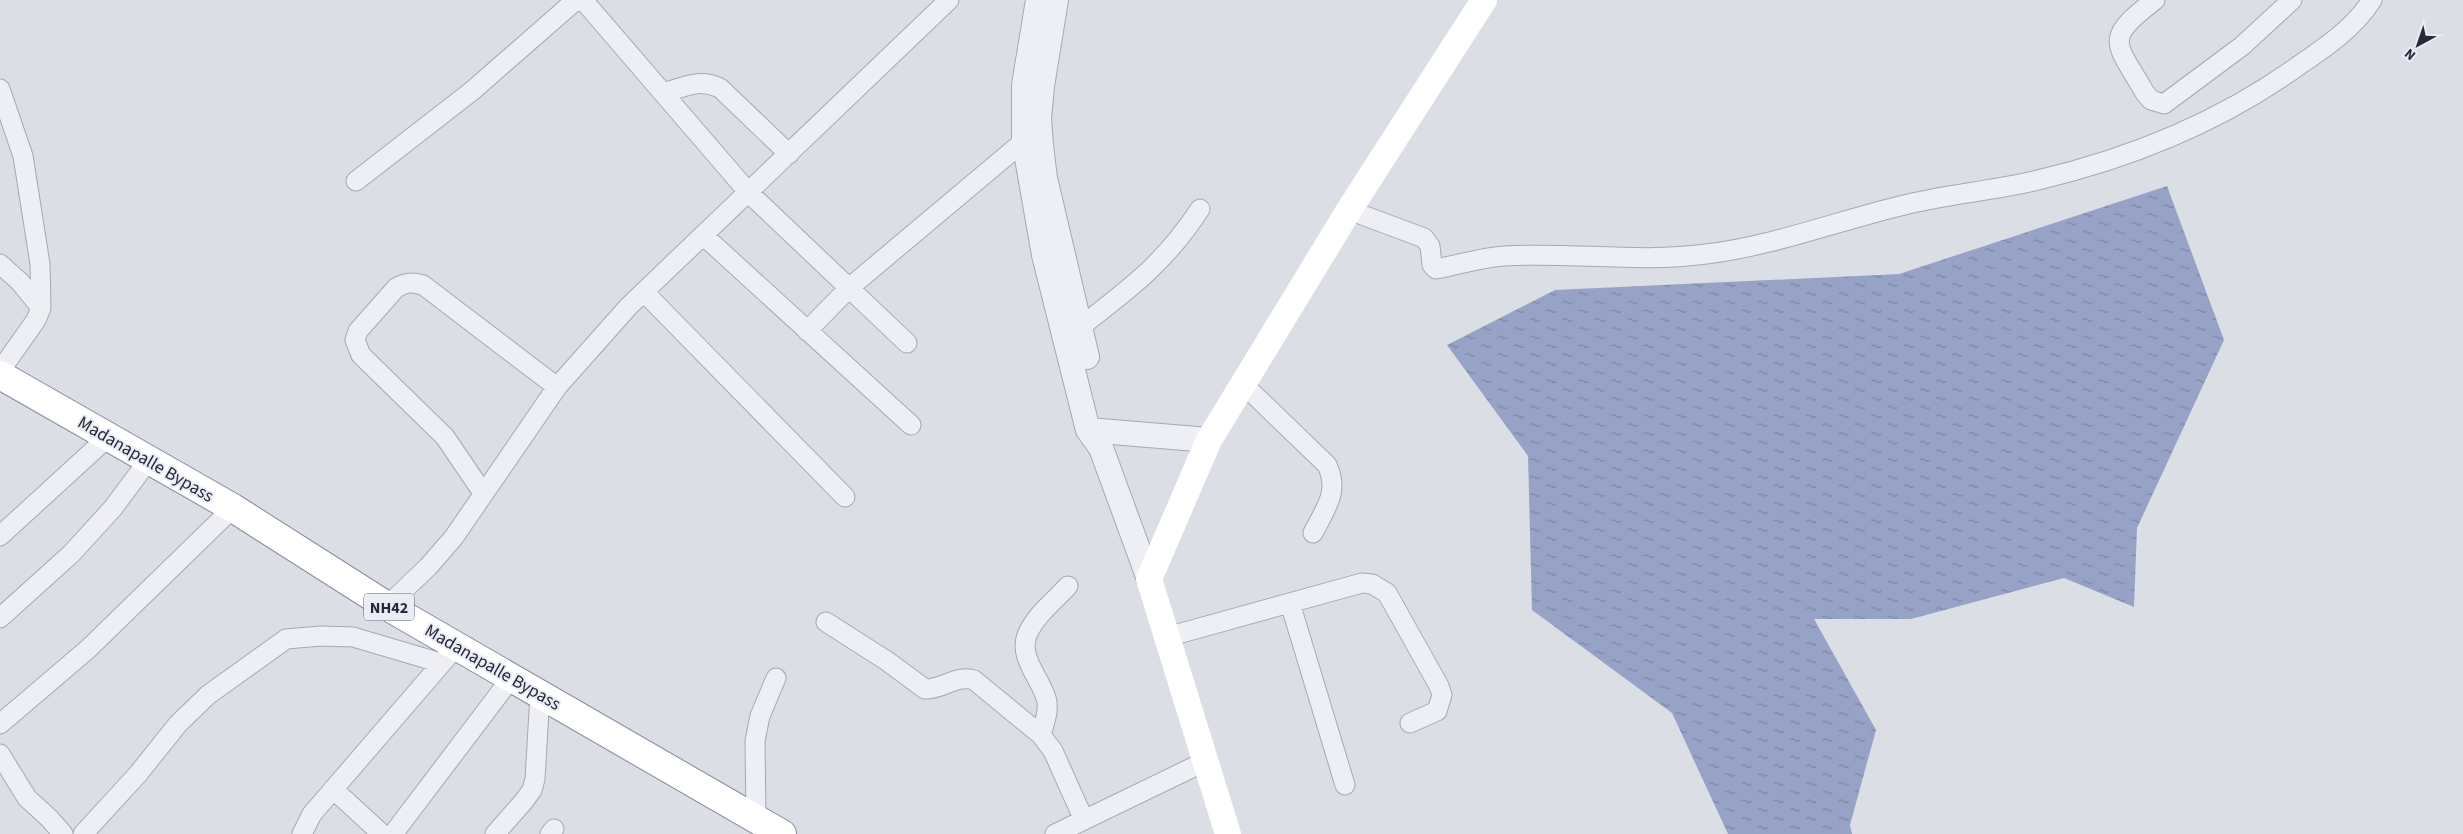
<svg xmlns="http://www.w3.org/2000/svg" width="2463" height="834" font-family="'Source Sans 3',sans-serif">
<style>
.water{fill:url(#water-ripples)}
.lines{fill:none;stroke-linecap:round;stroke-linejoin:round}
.minor-casing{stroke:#a5a8b3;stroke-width:21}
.tertiary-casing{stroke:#a5a8b3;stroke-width:26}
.trunk-casing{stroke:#84889c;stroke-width:30}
.minor{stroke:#eeeff4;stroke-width:19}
.tertiary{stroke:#eeeff4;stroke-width:24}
.secondary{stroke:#fff;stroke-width:26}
.trunk{stroke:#fff;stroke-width:28}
.labels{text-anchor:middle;stroke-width:4;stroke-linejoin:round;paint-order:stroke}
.shield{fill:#ebedf4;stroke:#616473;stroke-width:1}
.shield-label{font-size:16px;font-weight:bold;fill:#26293c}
.street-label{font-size:18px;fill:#26293c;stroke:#ebedf4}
</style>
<defs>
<pattern id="water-ripples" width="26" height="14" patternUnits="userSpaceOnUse" patternTransform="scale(1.25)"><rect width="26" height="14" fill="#97a3c6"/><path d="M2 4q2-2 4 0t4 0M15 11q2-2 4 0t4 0" fill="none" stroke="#7b85a2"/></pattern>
</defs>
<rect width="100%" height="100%" fill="#dcdee6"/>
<!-- water -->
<path class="water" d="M 2167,186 L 2224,340 L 2137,528 L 2134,607 L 2064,578 L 1911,619 L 1814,619 L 1876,730 L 1850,825 L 1852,834 L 1728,834 L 1672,713 L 1532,610 L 1528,456 L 1447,345 L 1555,290 L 1899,274 Z"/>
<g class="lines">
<defs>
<path id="minor" d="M 583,0 L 749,193 L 907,343
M 2155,0 C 2102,40 2116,42 2145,93 L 2151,100 L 2164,104 L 2242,46 L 2292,0
M 0,89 L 23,156 L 40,264 L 41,308 L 36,320 L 0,371
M 663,93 C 685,87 699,78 720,88 L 789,154
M 356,181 L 472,91 L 576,0
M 1349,210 L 1424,238 L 1430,246 L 1432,265 L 1436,269 C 1459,265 1482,257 1505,256 C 1572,252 1639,263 1706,254 C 1772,246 1835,222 1900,206 C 1945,194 1993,191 2038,180 C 2131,158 2220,122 2298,66 C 2326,47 2354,28 2372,0
M 704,236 L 911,425
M 0,264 L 20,282 L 41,308
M 644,292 L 845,497
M 1080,327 C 1129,289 1165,263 1200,209
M 807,331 L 849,288 L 1024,141
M 1243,384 L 1327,465 C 1340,492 1325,509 1313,533
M 483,493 L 445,437 L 361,355 L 355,340 L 358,331 L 396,288 C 406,282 412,282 423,285 L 557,387
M 0,536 L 107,438
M 1290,603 L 1345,785
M 387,606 L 428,567 L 454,537 L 557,387 L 629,306 L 949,0
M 0,618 L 71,554 L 113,508 L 148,461
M 826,622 L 887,661 L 925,689 C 941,690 958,674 974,680 L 1041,735 L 1053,751 L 1084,820
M 1167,637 L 1362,583 L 1372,584 L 1387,593 L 1439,686 L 1442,695 L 1437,711 L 1410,723
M 0,724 L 88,649 L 233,508
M 1041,735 C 1044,724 1050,709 1046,698 C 1040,678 1017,655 1028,633 C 1036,615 1055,600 1068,586
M 0,754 L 27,798 L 49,818 L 63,834
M 333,789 L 382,834
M 756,819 L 755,741 L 760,716 L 776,678
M 83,834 L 138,774 L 178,724 L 208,695 L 286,639 L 321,636 L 353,637 L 441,663
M 302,834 L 312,814 L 448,656
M 393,834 L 512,677
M 495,834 L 524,801 L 532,790 L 535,779 L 540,694
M 550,834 L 554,829
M 1055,834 L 1206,761"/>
<path id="tertiary" d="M 1038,0 L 1024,85 L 1024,141 L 1044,255 L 1088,430 L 1101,448 L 1149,579
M 1056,0 L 1042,86 L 1039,118 L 1041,146 L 1045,178 L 1087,357
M 1088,430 L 1209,440"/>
<path id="trunk" d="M 0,375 L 233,508 L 387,606 L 782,834"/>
</defs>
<!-- minor casing -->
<use href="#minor" class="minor-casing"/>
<!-- tertiary casing -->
<use href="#tertiary" class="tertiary-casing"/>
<!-- trunk casing -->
<use href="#trunk" class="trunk-casing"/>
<!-- minor -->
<use href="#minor" class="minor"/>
<!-- tertiary -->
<use href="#tertiary" class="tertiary"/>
<!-- secondary -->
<path class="secondary" d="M 1228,834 L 1149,579 L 1209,440 L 1349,210 L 1484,0"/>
<!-- trunk -->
<use href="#trunk" class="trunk"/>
</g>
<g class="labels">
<!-- shield labels -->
<rect class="shield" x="364" y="593.5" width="50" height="27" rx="4"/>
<g class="shield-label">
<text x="389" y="613">NH42</text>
</g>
<!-- street labels -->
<g class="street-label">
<text transform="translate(146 459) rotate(30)" y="6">Madanapalle Bypass</text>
<text transform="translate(493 667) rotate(30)" y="6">Madanapalle Bypass</text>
</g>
</g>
<!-- north arrow -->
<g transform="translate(2418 45) rotate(220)" stroke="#ebedf4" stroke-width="4" paint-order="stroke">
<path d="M0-4L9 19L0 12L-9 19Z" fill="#26293c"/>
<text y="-8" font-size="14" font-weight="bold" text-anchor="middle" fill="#26293c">N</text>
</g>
</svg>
